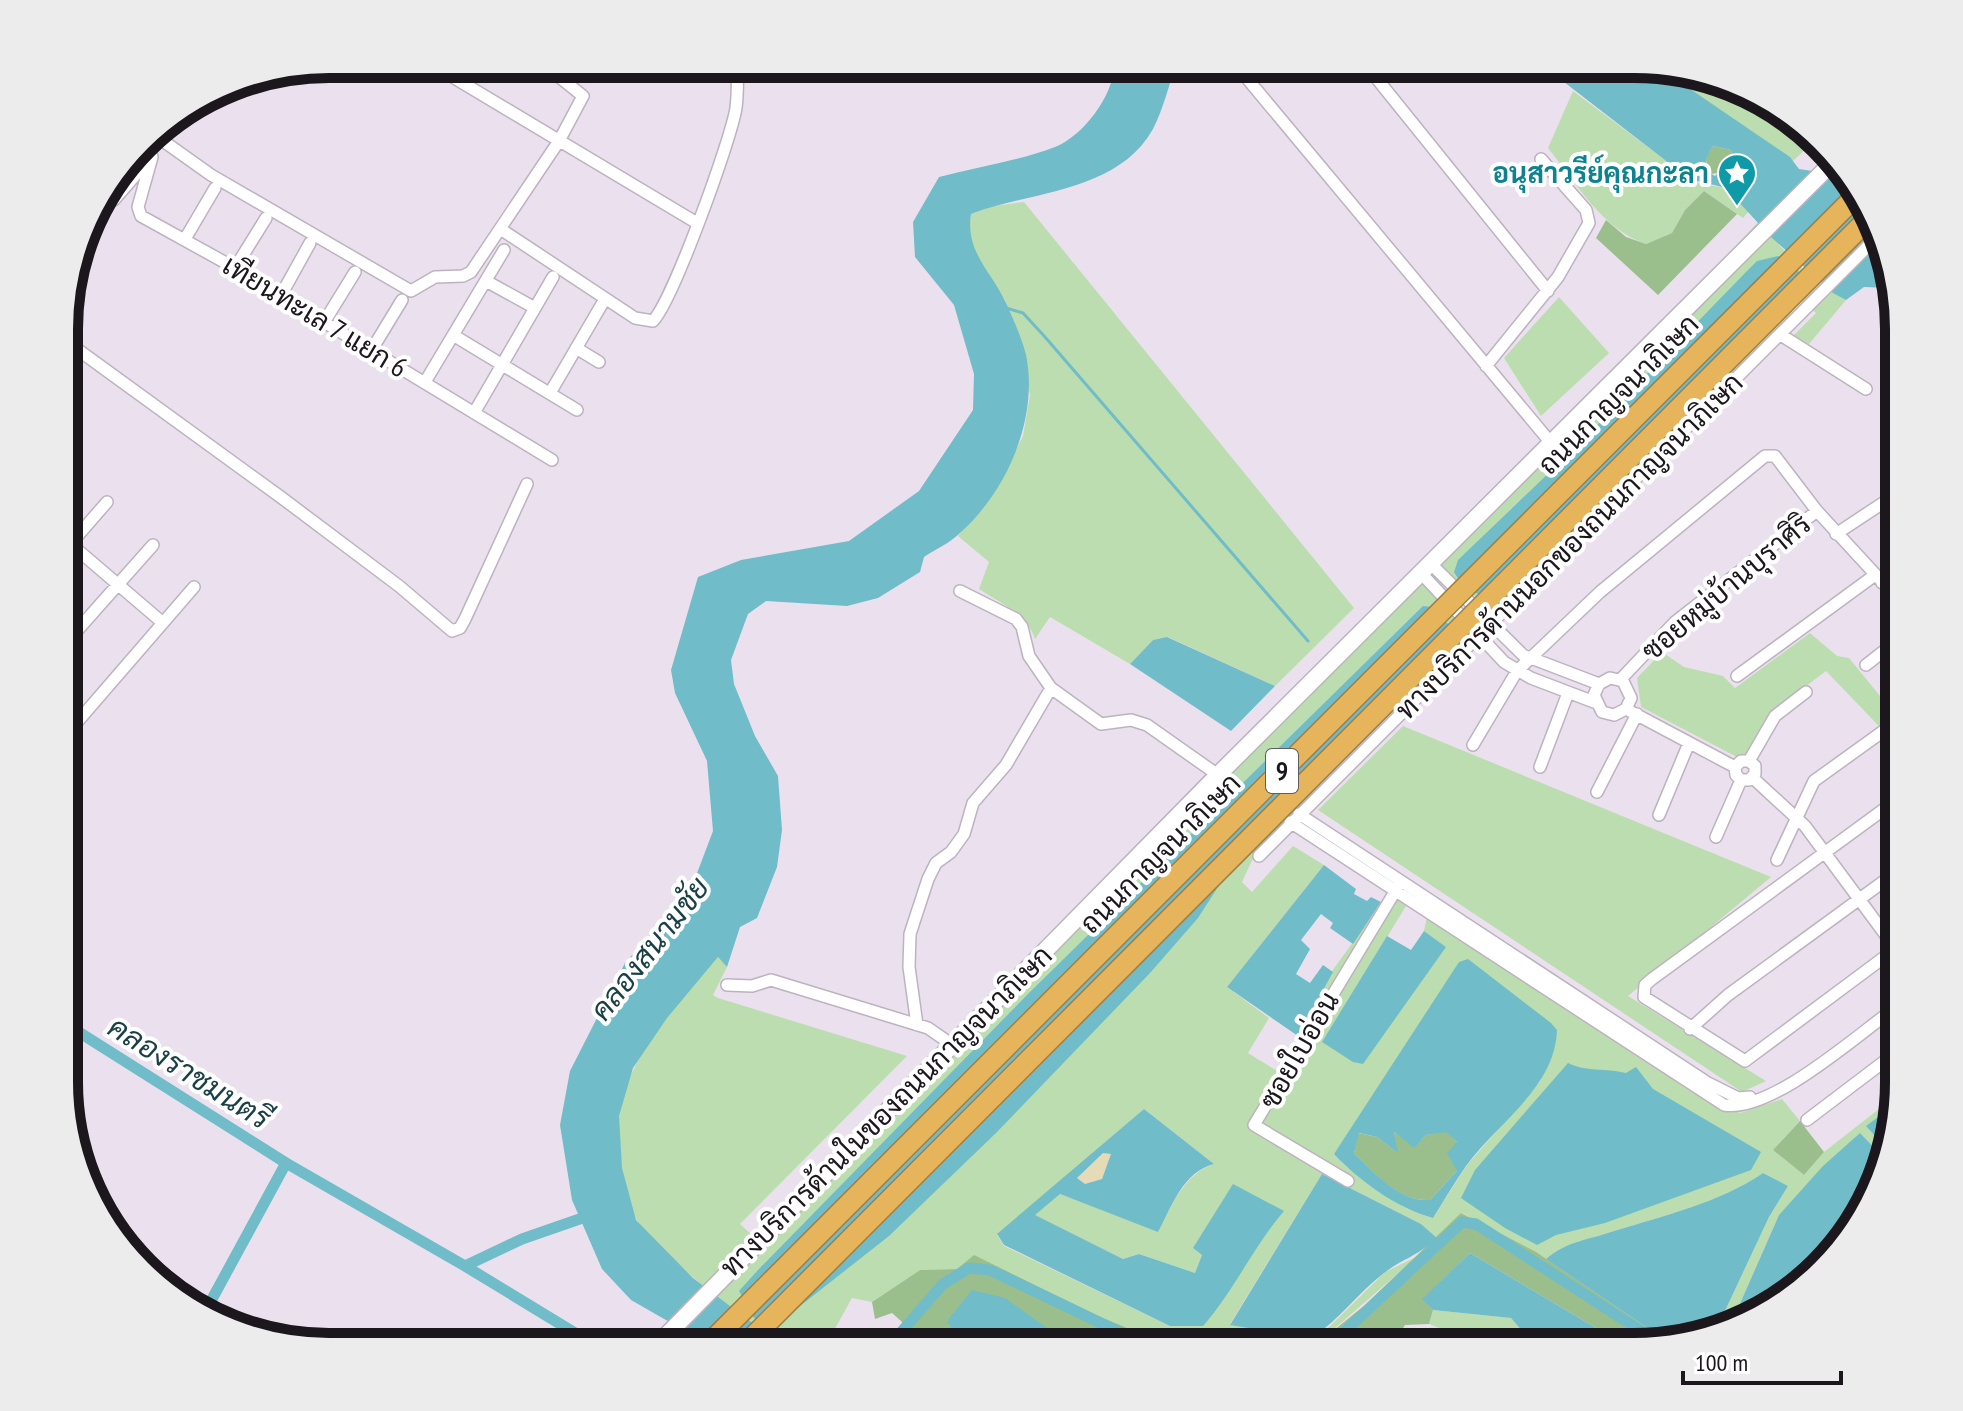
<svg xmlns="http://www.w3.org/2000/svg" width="1963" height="1411" font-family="'PT Sans Narrow',Sarabun,sans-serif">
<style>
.green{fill:#bcddaf;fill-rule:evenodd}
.forest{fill:#9bbe8d}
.sand{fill:#e5dbb6}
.water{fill:#70bcc9;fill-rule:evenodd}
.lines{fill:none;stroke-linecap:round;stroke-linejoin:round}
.stream{stroke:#70bcc9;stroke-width:3}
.canal{stroke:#70bcc9;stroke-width:11}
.street-casing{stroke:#bdb3c0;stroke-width:14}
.secondary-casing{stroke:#bdb3c0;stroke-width:19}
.street{stroke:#fff;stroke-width:11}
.secondary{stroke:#fff;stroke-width:16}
.highway-bridge-casing{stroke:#9f7e45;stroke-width:23;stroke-linecap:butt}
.highway-bridge{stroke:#e6b55b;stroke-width:20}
.labels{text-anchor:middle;stroke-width:8;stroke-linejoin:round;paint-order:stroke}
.shield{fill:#fff;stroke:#5f5d60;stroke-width:2}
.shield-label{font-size:26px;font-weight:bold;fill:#1b171c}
.culture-label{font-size:28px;font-weight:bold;fill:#0d838f;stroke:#fff;text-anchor:end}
.street-label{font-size:28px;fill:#1b171c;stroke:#fff}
.water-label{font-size:30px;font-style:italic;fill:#1a3f45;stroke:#fff}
.rim{fill:none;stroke:#1b171c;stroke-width:10}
</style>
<rect width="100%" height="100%" fill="#ebe1ee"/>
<!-- green -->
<path class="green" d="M 1673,70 L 1735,84 L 1753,95 L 1743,105 L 1808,147 L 1793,161 L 1674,78 Z
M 1573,91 L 1696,183 L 1726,188 L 1750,210 L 1743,218 L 1704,191 L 1685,210 L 1672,233 L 1646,244 C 1602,229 1576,183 1548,148 Z
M 1024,202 L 1354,608 L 1275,686 L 1168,637 L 1153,640 L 1130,664 L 1050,617 L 1035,639 C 1027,614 1000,603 979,589 L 989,562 L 958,536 L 996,488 L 1023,436 L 1030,395 L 1005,300 L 975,252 L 969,231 L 971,214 L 994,206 Z
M 1759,221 C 1781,250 1815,283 1846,300 L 1809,344 L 1793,336 L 1816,313 L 1801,300 L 1785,320 L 1498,605 L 1492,610 L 1453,580 L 1439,563 L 1737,266 L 1731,251 Z
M 1559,297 L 1609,353 L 1541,416 L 1504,358 Z
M 1420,584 L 1429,588 L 1471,635 L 1361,741 L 1255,854 L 1242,882 L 1252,892 L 1293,846 L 1324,865 L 1227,987 L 1269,1018 L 1248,1053 L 1279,1072 L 1327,978 L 1390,891 L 1406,906 L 1323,1042 L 1446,947 L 1424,931 L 1427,916 L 1604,1032 L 1740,1113 L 1782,1099 L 1800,1121 L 1773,1150 L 1804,1175 L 1824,1152 L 1898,1094 L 1898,1102 L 1867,1126 L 1888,1150 L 1886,1160 L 1860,1133 L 1779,1215 L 1731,1324 L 1717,1328 L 1769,1217 L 1788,1186 L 1763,1173 C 1721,1202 1663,1216 1614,1231 C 1588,1240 1567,1241 1546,1259 L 1462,1213 L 1437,1238 L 1421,1224 L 1322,1174 L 1230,1324 L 1313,1338 L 1330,1326 L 1385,1272 L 1418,1256 L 1318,1343 L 1231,1338 L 1204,1347 L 1173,1347 L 1096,1315 L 957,1269 L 920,1270 L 872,1302 L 852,1298 L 832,1334 C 815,1335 787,1341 771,1337 C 749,1331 653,1243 638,1222 C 625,1203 615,1137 619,1115 C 629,1052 679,1003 718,957 L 727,967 L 713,995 L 718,998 L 907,1056 L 740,1224 L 752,1235 L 768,1239 L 971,1031 ZM 1468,960 L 1557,1031 L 1540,1081 L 1467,1165 L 1433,1218 C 1399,1210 1358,1180 1334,1154 ZM 1144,1109 L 1214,1164 C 1184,1174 1173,1204 1158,1231 L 1060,1194 L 1034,1215 L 1123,1259 L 1139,1254 L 1195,1273 L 1202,1255 L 1193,1248 L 1284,1211 L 1170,1326 L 1004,1246 L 997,1235 Z
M 1810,633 L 1837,656 L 1849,658 L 1898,718 L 1898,746 L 1826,671 L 1777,708 L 1747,754 L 1737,757 L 1641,707 L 1637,678 L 1662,652 L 1684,667 L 1723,676 L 1735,688 Z
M 1403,726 L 1771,877 L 1628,996 L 1766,1081 L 1742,1092 L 1318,810 Z
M 1433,1310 L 1511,1318 L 1536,1347 L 1486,1347 L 1429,1324 Z"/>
<!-- forest -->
<path class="forest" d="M 1713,146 L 1731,150 L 1733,159 L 1750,166 L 1748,175 L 1731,171 L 1711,174 C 1703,162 1706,157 1713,146 Z
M 1704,191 L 1737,214 L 1658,295 L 1596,238 L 1606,220 L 1626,237 L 1646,244 L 1672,233 L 1685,210 Z
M 1800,1121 L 1824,1152 L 1804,1175 L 1773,1150 Z
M 1446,1131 L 1458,1143 L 1457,1171 L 1430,1200 C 1398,1202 1376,1174 1354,1153 L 1358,1133 L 1377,1137 L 1397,1152 L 1394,1132 L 1414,1147 L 1426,1135 Z
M 1461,1213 L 1536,1252 L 1665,1340 L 1628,1347 L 1470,1253 L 1423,1299 L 1433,1310 L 1429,1324 L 1405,1325 L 1391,1347 L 1204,1347 L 1231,1338 L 1318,1343 L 1365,1305 Z
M 974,1255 L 1096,1315 L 1173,1347 L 1062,1347 L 1040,1338 L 1034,1347 L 1016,1347 L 1030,1331 L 1046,1327 L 947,1320 L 962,1347 L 930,1347 L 892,1313 L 875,1319 L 872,1302 L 920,1270 L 957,1269 Z"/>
<!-- sand -->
<path class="sand" d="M 1103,1152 L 1111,1154 L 1102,1179 L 1085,1184 L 1077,1178 Z"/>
<!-- water -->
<path class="water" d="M 1114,64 L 1176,64 C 1169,85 1163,110 1153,129 C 1117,193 1030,191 971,214 C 965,252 992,272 1006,303 C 1013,319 1022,338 1026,355 C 1039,418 1007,491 960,533 C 950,543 936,549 924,557 L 920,572 L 878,598 L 847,606 L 766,601 L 748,614 L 731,660 L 734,684 L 755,736 L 778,776 L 782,830 L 777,867 L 757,918 L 740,927 L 727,967 L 718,957 L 667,1018 L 633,1068 L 619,1116 L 622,1168 L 636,1220 L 693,1278 L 771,1337 L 832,1334 L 867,1347 L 713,1347 L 631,1300 L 602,1269 L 572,1200 L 560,1125 L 570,1071 L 625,963 L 691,889 L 713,831 L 707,761 L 675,693 L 671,670 L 698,577 L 741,560 L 849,541 L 919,491 L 973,410 L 974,374 L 954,305 L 915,257 L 913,222 L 939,177 C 977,167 1018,161 1055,147 C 1083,136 1115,94 1114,64 Z
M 1542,65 L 1624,65 L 1622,68 L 1639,78 L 1647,65 L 1673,70 L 1674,78 L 1790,157 L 1799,169 L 1839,175 L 1839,188 L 1846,181 L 1871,211 L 1892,288 L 1864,287 L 1846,300 L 1833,293 L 1771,237 L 1726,188 L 1698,181 L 1696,184 ZM 1713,146 L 1731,150 L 1733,159 L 1750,166 L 1748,174 L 1722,169 L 1715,176 C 1701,168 1706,157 1713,146 Z
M 1778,256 L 1795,266 L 1811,290 L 1498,598 C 1478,596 1464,590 1454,572 L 1458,560 L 1577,446 L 1747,271 L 1757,261 Z
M 1423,606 L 1433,607 L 1462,640 L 1234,862 L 1198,918 L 1150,973 L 996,1133 L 889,1236 L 772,1328 L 754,1318 L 739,1291 L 758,1270 L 1028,994 Z
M 1167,637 L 1275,686 L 1231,731 L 1130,664 L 1153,640 Z
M 1324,865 L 1356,889 L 1354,894 L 1367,901 L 1371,897 L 1381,902 L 1353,944 L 1330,928 L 1333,923 L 1321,914 L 1301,940 L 1310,949 L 1296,974 L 1310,983 L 1323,965 L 1333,972 L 1298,1036 L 1227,987 Z
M 1424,931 L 1446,947 L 1363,1064 L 1353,1062 L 1322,1042 L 1387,936 L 1411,950 Z
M 1468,959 L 1551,1023 L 1557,1030 C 1555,1088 1498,1122 1466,1166 C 1454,1183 1444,1201 1433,1218 C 1398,1209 1358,1180 1334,1154 L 1459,962 ZM 1394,1132 L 1414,1148 L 1426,1135 L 1446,1132 L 1457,1142 L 1447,1153 L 1457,1171 L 1430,1200 C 1399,1202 1376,1174 1354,1153 L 1359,1133 L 1377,1137 L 1398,1153 Z
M 1568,1063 C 1585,1072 1606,1068 1626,1073 L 1636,1067 L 1653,1089 L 1761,1152 L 1751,1170 L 1605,1223 L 1556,1235 L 1537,1245 L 1505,1228 L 1461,1198 L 1475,1170 Z
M 1898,1102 L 1888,1150 L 1866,1126 Z
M 1144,1109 L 1214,1164 C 1183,1172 1172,1206 1158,1232 L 1060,1194 L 1035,1215 L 1123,1259 L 1139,1254 L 1195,1273 L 1202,1255 L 1193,1248 L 1233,1184 L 1284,1211 C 1253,1247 1234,1291 1203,1326 L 1170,1326 L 1004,1245 L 997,1234 ZM 1103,1153 L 1111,1154 L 1102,1179 L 1085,1184 L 1077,1178 Z
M 1860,1133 L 1886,1160 L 1844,1244 L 1751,1320 L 1731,1324 L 1779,1215 L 1823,1166 Z
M 1763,1173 L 1788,1186 L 1769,1217 L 1717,1328 L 1665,1340 L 1546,1259 C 1567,1241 1588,1240 1614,1231 C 1663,1216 1721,1202 1763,1173 Z
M 1322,1174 L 1421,1224 L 1437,1238 C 1418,1256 1402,1259 1384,1273 C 1358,1293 1339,1320 1312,1338 L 1230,1325 Z
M 1470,1253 L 1628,1347 L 1536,1347 L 1511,1318 L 1433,1310 L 1422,1299 Z
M 972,1290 L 1005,1298 L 1047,1328 L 1030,1331 L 1016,1347 L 962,1347 L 947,1321 Z"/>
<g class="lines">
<!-- stream -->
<path class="stream" d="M 1006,308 L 1023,313 L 1045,337 L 1308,641"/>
<!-- canal -->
<path class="canal" d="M 66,1024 L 286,1163
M 465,1266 L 598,1347
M 205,1312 L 286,1163 L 465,1266 L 522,1239 L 594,1214
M 888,1347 L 943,1284 L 969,1268 L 990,1270 L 1151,1347
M 1200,1347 L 1208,1343 L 1260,1347
M 1322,1347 L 1344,1332 L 1462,1222 L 1476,1224 L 1658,1342"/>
<defs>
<path id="street" d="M 431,64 L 697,223
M 1235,64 L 1551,443
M 1365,64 L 1548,291
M 152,133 L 211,175 L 411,291 L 435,277 L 463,276 L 471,272 L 559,141 L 583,96 L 543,64
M 140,147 L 152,157 L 138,207 L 141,216 L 235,268 L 552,460
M 114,200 L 148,161
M 502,230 L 635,318 L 653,321 C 673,300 731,140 736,108 C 738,93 737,78 738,64
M 185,239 L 215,188
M 235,268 L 266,218
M 486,281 L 535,308
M 280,297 L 310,243
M 323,324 L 355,272
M 453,335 L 577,410
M 1781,335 L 1866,389
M 66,341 L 282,498 L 399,586 L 452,631 L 460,628 L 465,619 L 527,484
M 576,348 L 599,362
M 371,351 L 402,300
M 1486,366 L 1558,277 L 1589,223 L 1586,210 L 1541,159
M 425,382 L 504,250
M 550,393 L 602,304
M 474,413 L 553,277
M 66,466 L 67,465
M 1836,534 L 1898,493
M 66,540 L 163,623
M 67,548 L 107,502
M 1430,563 L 1523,655 L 1599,684 L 1610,678 L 1623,681 L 1631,698 L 1626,709 L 1614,715 L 1602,712 L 1594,695 L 1599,684
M 1420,572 L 1504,662 L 1531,678 L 1594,702
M 1882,583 L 1898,569
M 960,591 L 1016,619 L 1022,627 L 1029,656 L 1051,688 L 1101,724 L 1131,720 L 1147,725 L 1218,775
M 66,643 L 153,545
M 1866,665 L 1898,640
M 1737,676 L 1875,575
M 1620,680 L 1675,622 L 1817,511 L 1898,599
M 1626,709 L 1735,767 L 1736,775 L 1741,780 L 1749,780 L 1755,774 L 1755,766 L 1749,761 L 1741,761 L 1735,767
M 66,735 L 194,587
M 1473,745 L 1517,671 L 1600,592 L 1765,456 L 1775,456 L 1817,511
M 1749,761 L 1775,716 L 1806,692
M 1540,767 L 1568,693
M 1753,778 L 1805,826 L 1896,949
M 1597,792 L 1637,714
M 1898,799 L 1652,979 L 1645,985 L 1644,997 L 1745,1061 L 1898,947
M 1299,814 L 1708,1083 L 1738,1098 L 1750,1097
M 1659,815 L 1689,743
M 1290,822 L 1724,1105 C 1772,1113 1859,1033 1898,1006
M 1716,837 L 1741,780
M 1259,856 L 1878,236
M 1777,860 L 1814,781 L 1889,727
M 727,985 L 752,986 L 771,980 L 928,1028 L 951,1044
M 917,1025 L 909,967 L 910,934 L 928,879 L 936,863 L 951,852 L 964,834 L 973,803 L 1006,765 L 1051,688
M 1690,1029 L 1728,995 L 1898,871
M 1807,1120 L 1898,1051
M 1348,1181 L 1254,1125 L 1399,885"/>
<path id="secondary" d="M 655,1347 L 1218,775 L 1832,163"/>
</defs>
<!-- street casing -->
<use href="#street" class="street-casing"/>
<!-- secondary casing -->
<use href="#secondary" class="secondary-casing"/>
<!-- street -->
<use href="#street" class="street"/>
<!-- secondary -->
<use href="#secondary" class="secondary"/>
<defs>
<path id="highway-bridge" d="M 706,1347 L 1858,194
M 743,1347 L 1872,215"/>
</defs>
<!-- highway-bridge casing -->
<use href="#highway-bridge" class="highway-bridge-casing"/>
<!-- highway-bridge -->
<use href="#highway-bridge" class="highway-bridge"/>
</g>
<!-- icons -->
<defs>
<symbol id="sight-pin" viewBox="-11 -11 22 30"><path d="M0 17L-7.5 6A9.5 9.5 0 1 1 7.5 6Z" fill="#0f9aa8" stroke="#fff"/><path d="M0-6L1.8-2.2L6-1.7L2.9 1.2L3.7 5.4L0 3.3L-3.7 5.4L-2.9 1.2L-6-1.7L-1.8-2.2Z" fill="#fff"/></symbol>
</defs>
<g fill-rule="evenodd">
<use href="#sight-pin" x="1715" y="151" width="44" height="60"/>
</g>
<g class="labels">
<!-- shield labels -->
<rect class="shield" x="1266" y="749" width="32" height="44" rx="6"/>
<g class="shield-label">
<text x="1282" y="780">9</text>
</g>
<!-- culture labels -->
<g class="culture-label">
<text x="1709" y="183">อนุสาวรีย์คุณกะลา</text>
</g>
<!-- street labels -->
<g class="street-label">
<text transform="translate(315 316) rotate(31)" y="10">เทียนทะเล 7 แยก 6</text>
<text transform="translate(1618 394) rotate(-45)" y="10">ถนนกาญจนาภิเษก</text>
<text transform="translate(1569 546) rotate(-45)" y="10">ทางบริการด้านนอกของถนนกาญจนาภิเษก</text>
<text transform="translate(1726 587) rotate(-40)" y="10">ซอยหมู่บ้านบุราศิริ</text>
<text transform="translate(1160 853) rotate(-45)" y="10">ถนนกาญจนาภิเษก</text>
<text transform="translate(1299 1050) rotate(-60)" y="10">ซอยใบอ่อน</text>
<text transform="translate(886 1111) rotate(-45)" y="10">ทางบริการด้านในของถนนกาญจนาภิเษก</text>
</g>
<!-- water labels -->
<g class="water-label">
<text transform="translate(650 949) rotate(-52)" y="10">คลองสนามชัย</text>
<text transform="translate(189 1073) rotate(32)" y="10">คลองราชมนตรี</text>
</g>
</g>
<!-- crop -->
<path d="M0 0H1963V1411H0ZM329 78H1634A251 251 0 0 1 1885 329V1082A251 251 0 0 1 1634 1333H329A251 251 0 0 1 78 1082V329A251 251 0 0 1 329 78Z" fill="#edeced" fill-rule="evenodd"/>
<path class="rim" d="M329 78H1634A251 251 0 0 1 1885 329V1082A251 251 0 0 1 1634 1333H329A251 251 0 0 1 78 1082V329A251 251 0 0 1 329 78Z"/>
<!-- scale -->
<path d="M1683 1371v12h158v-12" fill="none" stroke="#1b171c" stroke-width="4"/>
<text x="1695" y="1371" font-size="24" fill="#1b171c" stroke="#ffffff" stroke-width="6" paint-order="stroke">100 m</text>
</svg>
